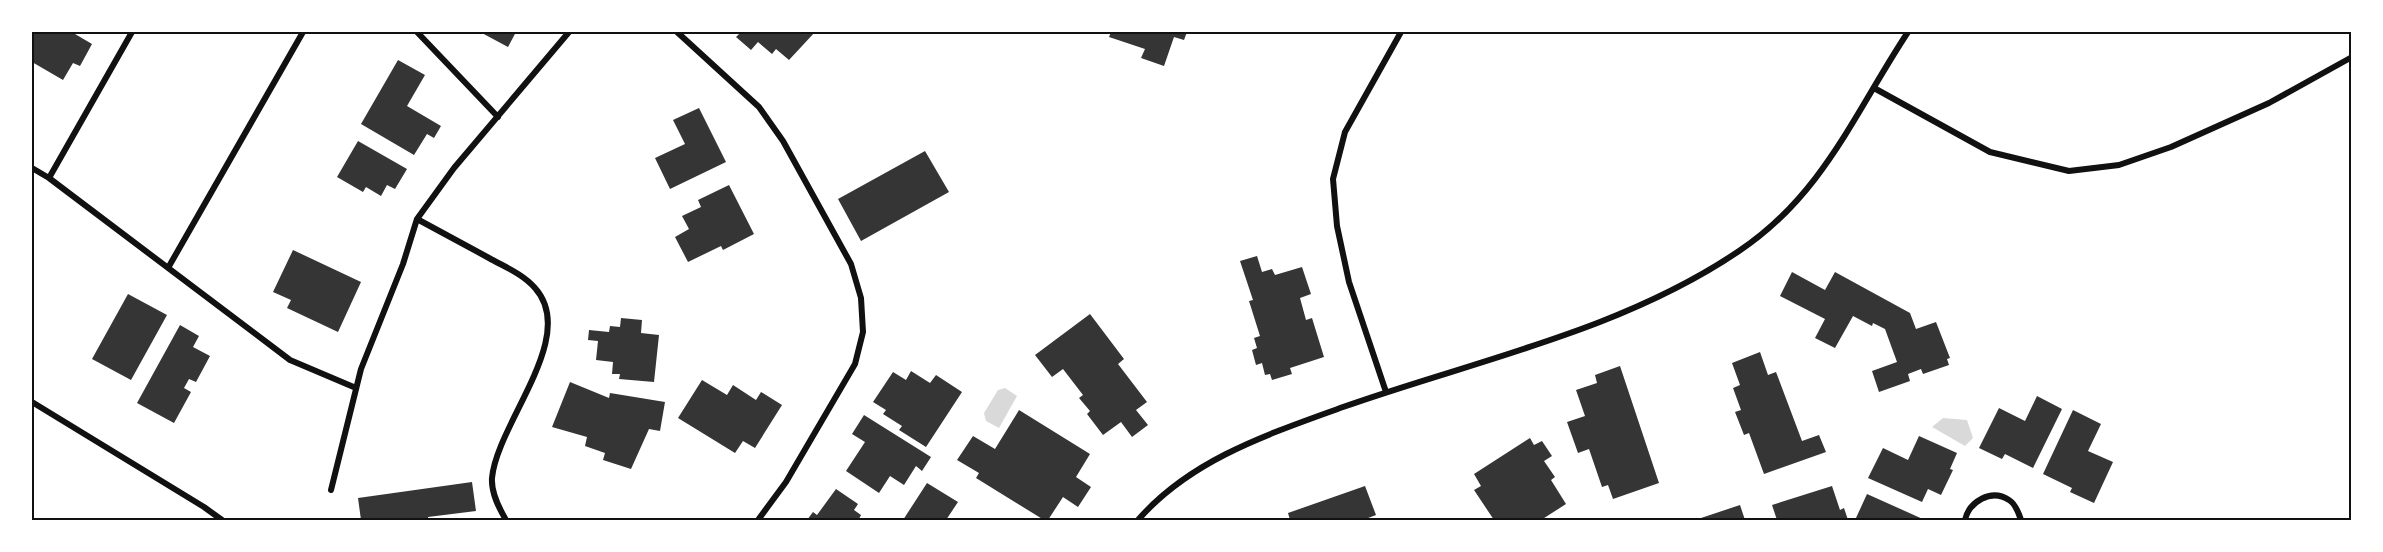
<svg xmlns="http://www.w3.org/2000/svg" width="2383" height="552" font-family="'Golos Text',sans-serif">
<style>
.water{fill:#d9d9d9}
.building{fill:#353535}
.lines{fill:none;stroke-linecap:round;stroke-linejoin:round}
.minor{stroke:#111;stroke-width:6}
.neatline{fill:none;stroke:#111;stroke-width:2}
</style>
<rect width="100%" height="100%" fill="#fff"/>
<!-- water -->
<path class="water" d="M 1005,388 L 1017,396 L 999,428 L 986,421 L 984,413 L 998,390 Z
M 1943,418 L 1967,420 L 1973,438 L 1965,446 L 1932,427 Z"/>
<!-- building -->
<path class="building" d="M 32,32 L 76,32 L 75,34 L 92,44 L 80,66 L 73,63 L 63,80 L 32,62 Z
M 480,32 L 516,32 L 508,47 Z
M 741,32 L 815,32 L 789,60 L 776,49 L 772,54 L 758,42 L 751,50 L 736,37 Z
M 1111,32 L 1187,32 L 1184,40 L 1174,37 L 1164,66 L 1141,58 L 1145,49 L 1109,37 Z
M 398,60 L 425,75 L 407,106 L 441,126 L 434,138 L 427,134 L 414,155 L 361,124 Z
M 699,108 L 726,162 L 670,189 L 655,158 L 685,144 L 673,120 Z
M 358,141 L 407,169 L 395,189 L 387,185 L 381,196 L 366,187 L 363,192 L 337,177 Z
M 925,151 L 949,192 L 861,241 L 838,199 Z
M 729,185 L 754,234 L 723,250 L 721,246 L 688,262 L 675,237 L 689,229 L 682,216 L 701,207 L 698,200 Z
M 293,250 L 361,282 L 338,332 L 287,308 L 291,300 L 273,292 Z
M 1257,256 L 1262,272 L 1272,269 L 1275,275 L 1302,267 L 1311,294 L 1300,298 L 1306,320 L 1312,318 L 1324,357 L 1290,368 L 1292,374 L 1272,380 L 1270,374 L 1265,375 L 1262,363 L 1256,365 L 1252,350 L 1257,348 L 1254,338 L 1260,336 L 1249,301 L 1253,300 L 1240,261 Z
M 1792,272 L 1825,290 L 1835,272 L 1910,313 L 1916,329 L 1936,322 L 1950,358 L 1947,359 L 1949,365 L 1923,374 L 1921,369 L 1908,374 L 1910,381 L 1879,392 L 1872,371 L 1897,362 L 1885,329 L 1873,323 L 1872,326 L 1853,316 L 1835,348 L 1815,338 L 1825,319 L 1780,296 Z
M 128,294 L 167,315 L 131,380 L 92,359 Z
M 1090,314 L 1124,359 L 1118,364 L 1147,402 L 1136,410 L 1148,425 L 1132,437 L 1121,422 L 1103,435 L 1087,414 L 1090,411 L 1079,398 L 1083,395 L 1063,369 L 1052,377 L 1035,355 Z
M 621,318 L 642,320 L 641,333 L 659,335 L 654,382 L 619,379 L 620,374 L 612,374 L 613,362 L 596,360 L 598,341 L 588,340 L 589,330 L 609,332 L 610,326 L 620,327 Z
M 180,325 L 199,336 L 193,347 L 210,356 L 196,382 L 189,379 L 184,388 L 191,392 L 174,423 L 137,403 Z
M 1760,352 L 1768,375 L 1776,372 L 1802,441 L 1819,435 L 1826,452 L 1764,474 L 1749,433 L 1744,435 L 1735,412 L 1741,410 L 1733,388 L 1740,385 L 1732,363 Z
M 1620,366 L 1659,483 L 1613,499 L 1608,485 L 1602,487 L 1589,449 L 1578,453 L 1567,422 L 1585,416 L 1576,390 L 1597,383 L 1595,375 Z
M 911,371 L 930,383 L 936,375 L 962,392 L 926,447 L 899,430 L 902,426 L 883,414 L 886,410 L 873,402 L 893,372 L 906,380 Z
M 702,380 L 727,395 L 733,385 L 756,400 L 761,392 L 782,405 L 755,448 L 743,441 L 735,453 L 678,418 Z
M 570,382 L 609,398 L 610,393 L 665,402 L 660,431 L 649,429 L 631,469 L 603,460 L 605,453 L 585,446 L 587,437 L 552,427 Z
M 2037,396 L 2062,409 L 2033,468 L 2005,454 L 2002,459 L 1979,448 L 1999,408 L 2025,421 Z
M 1019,410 L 1090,454 L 1076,477 L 1091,487 L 1078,507 L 1063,497 L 1048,520 L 1044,520 L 976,478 L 979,473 L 957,460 L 973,436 L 995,449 Z
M 2073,410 L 2101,424 L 2088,451 L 2113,462 L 2094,503 L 2070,492 L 2072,488 L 2043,474 Z
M 864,415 L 931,457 L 922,471 L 916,466 L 904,485 L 890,476 L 879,493 L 846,471 L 865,442 L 852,434 Z
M 1919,436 L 1957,453 L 1950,469 L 1953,470 L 1941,495 L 1928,489 L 1922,502 L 1868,478 L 1883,448 L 1908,460 Z
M 1530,438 L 1534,445 L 1542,441 L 1552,456 L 1544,461 L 1555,477 L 1551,480 L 1566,504 L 1541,520 L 1494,520 L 1474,490 L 1481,486 L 1474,474 Z
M 472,482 L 476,511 L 428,517 L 428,520 L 361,520 L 358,498 Z
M 927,483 L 958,502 L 946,520 L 903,520 Z
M 1365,486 L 1376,515 L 1363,520 L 1290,520 L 1288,513 Z
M 1832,486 L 1840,510 L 1844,508 L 1848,520 L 1777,520 L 1772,505 Z
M 836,489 L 858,504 L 854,510 L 861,515 L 859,519 L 861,520 L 807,520 L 813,512 L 817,515 Z
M 1867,494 L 1925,520 L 1862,520 L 1856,518 Z
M 1740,505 L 1745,520 L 1695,520 Z"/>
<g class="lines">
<!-- minor -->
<path class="minor" d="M 417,32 L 498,117
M 677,32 L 759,107 L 783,141 L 851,264 L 861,298 L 863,332 L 855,364 L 786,482 L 758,520
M 1874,88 L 1990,152 L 2069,171 L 2119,165 L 2171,147 L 2269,103 L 2352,57
M 32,168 L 49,178 L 290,360 L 356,388
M 49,178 L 132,32
M 417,219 C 441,232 465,245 489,258 C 505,267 523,274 535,288 C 579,337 497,423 492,478 C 491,493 499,508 506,520
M 168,268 L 303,32
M 1386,392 L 1349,282 L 1337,226 L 1333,179 L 1345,132 L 1401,32
M 32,402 L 204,507 L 222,520
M 331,490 L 361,369 L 403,264 L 417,219 L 454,168 L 569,32
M 1138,520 C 1191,459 1269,434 1343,407 C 1476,360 1621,331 1739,251 C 1823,195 1855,112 1908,32
M 1965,520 C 1969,502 1991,488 2009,500 C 2016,504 2019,514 2021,520"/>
</g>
<!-- border -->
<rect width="2383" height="552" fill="none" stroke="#ffffff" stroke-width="66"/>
<rect x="33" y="33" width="2317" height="486" class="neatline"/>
</svg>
